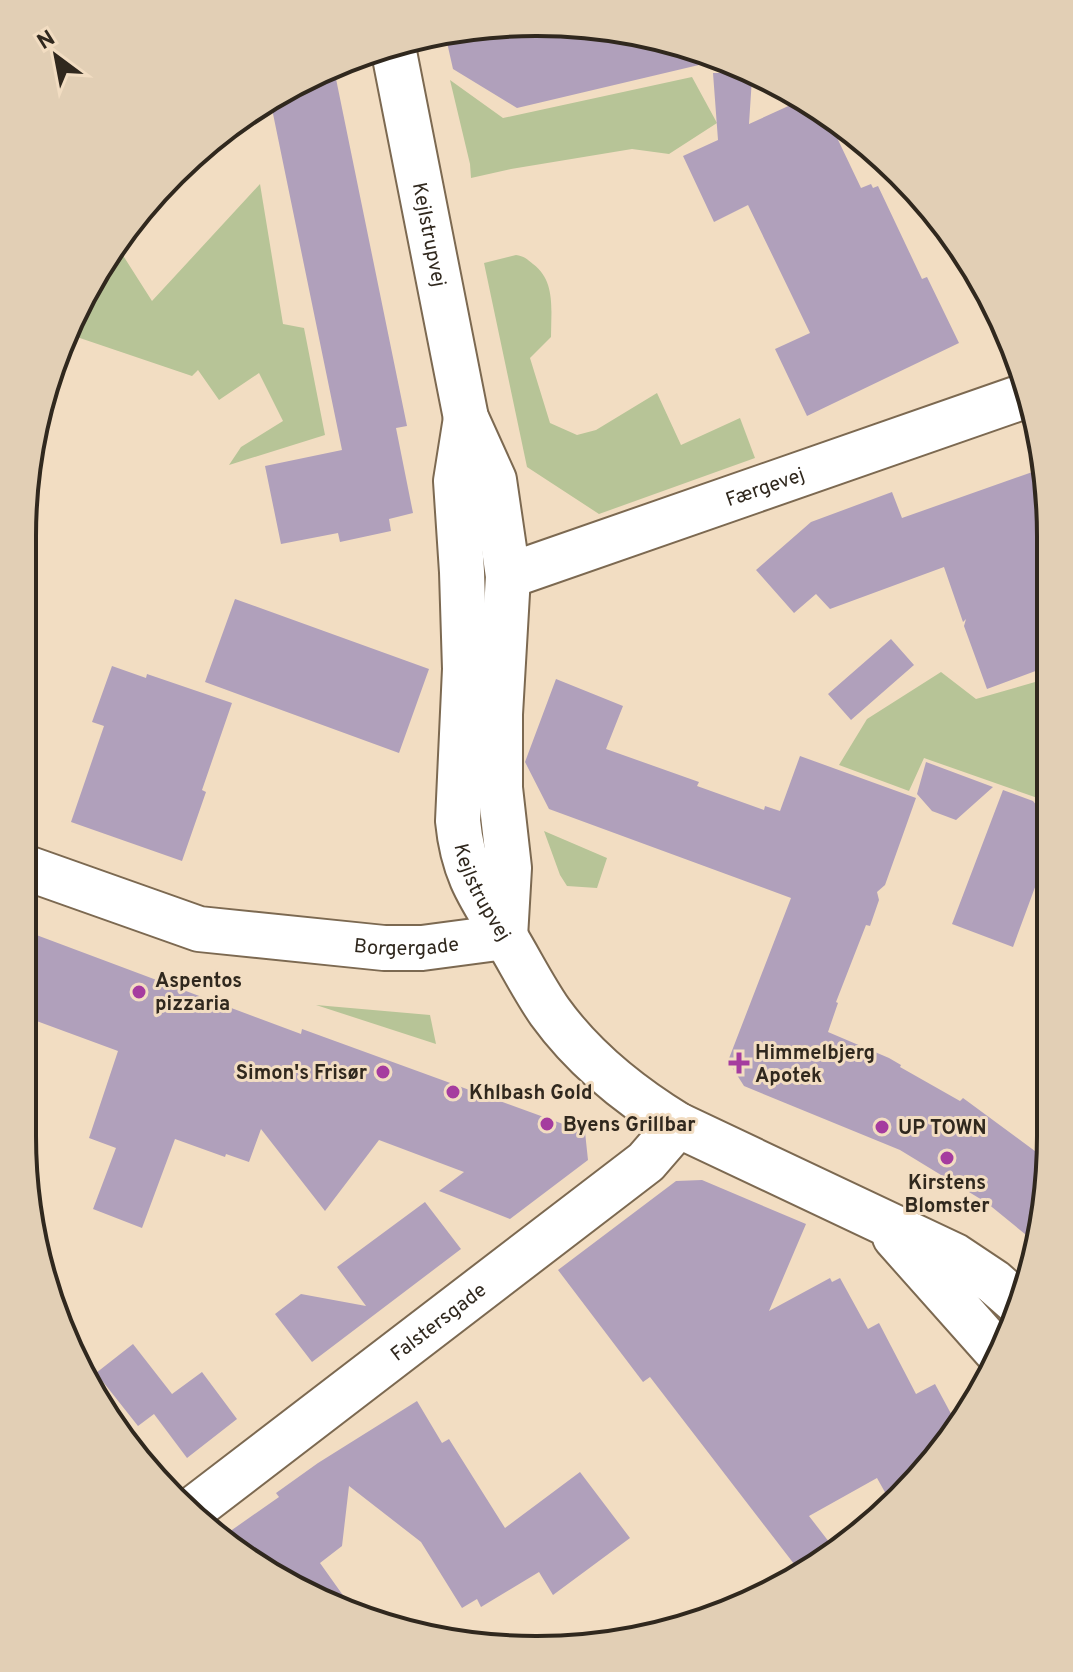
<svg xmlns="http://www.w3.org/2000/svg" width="1073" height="1672" font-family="Overpass,sans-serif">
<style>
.green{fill:#b7c497}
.building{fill:#b0a0bb}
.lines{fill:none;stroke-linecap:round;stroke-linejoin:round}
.minor-casing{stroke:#7c6951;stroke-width:48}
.tertiary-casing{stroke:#7c6951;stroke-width:48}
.minor{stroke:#fff;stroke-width:44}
.tertiary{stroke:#fff;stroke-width:44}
.poi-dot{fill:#a53c9f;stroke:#f2ddc2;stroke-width:3}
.labels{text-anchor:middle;stroke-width:6;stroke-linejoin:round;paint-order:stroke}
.street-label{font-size:20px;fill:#30281e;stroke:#f2ddc2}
.poi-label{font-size:20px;font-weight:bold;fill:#30281e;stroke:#f2ddc2;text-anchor:start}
.rim{fill:none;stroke:#30281e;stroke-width:4}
</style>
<rect width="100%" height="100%" fill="#f2ddc2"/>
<!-- green -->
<path class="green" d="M 692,77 L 717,123 L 669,154 L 632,149 L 511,169 L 471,178 L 470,164 L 450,80 L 503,118 Z
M 260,184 L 283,324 L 304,328 L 325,435 L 229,465 L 241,447 L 283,421 L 259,373 L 219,400 L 198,370 L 192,376 L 68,334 L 75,309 L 117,246 L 152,301 Z
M 516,255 C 524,256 527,259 533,264 C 556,281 551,310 551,337 L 530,358 L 550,423 L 577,435 L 596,430 L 657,393 L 681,445 L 740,418 L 755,458 L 599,514 L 527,467 L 484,263 Z
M 941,672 L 976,699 L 1049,678 L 1049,802 L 924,758 L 909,791 L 839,765 L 867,719 Z
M 544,831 L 607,858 L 597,888 L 567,886 L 560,875 Z
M 316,1005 L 430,1015 L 436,1044 Z"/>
<!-- building -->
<path class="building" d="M 502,23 L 701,49 L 720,60 L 517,108 L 453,69 L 446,38 Z
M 334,69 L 407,426 L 396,428 L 413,513 L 389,519 L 391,531 L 340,542 L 338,533 L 281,544 L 265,466 L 342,450 L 271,104 L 309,75 Z
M 713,73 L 742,73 L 752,78 L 749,124 L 795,103 L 830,123 L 861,188 L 871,184 L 873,188 L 878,186 L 922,279 L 927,277 L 959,343 L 807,416 L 775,349 L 810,333 L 748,205 L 714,222 L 683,156 L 718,140 Z
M 1041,469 L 1050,503 L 1049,666 L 987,689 L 964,626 L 966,619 L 963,622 L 944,567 L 830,609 L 816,594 L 794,613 L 756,570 L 811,522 L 892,492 L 902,518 Z
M 235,599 L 429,669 L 399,753 L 205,682 Z
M 891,639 L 914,665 L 851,720 L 828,694 Z
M 112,666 L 146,678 L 147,674 L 232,703 L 202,790 L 206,792 L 182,861 L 71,822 L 104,726 L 92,722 Z
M 556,679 L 623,706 L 606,749 L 699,782 L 697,786 L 764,810 L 765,806 L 780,811 L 800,756 L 916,798 L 885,885 L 877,892 L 879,900 L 870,926 L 866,925 L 836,1002 L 838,1003 L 828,1032 L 889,1058 L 901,1065 L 900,1067 L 960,1101 L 963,1098 L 1047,1160 L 1047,1202 L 1036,1243 L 987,1203 L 900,1150 L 744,1086 L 728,1061 L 791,898 L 549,809 L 525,762 Z
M 926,762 L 993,787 L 956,820 L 932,811 L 917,794 Z
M 1003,790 L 1033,801 L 1048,819 L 1048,852 L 1013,947 L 952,924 Z
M 23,930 L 301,1034 L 302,1029 L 585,1132 L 588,1160 L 510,1219 L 439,1191 L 464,1172 L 379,1140 L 325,1211 L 261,1129 L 249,1162 L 226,1154 L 225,1157 L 175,1139 L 142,1228 L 93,1209 L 116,1148 L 89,1138 L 118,1051 L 23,1016 Z
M 702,1180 L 806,1224 L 769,1311 L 830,1278 L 832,1282 L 840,1278 L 868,1329 L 879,1323 L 916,1394 L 935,1384 L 956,1423 L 924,1474 L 891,1503 L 877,1478 L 809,1516 L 836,1551 L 822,1564 L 801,1573 L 650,1377 L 643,1382 L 558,1270 L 676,1181 Z
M 425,1202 L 461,1249 L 312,1362 L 275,1314 L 301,1294 L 366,1306 L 337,1267 Z
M 133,1344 L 172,1394 L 202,1372 L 237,1419 L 187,1458 L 154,1414 L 138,1426 L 96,1373 Z
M 417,1401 L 442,1443 L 449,1439 L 505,1528 L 580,1472 L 630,1538 L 553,1595 L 539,1572 L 481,1607 L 477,1599 L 462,1608 L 421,1542 L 349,1486 L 342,1546 L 320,1563 L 357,1615 L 219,1539 L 279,1497 L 276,1493 L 318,1463 Z"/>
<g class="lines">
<defs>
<g id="minor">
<path id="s1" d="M 508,576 L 1022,397"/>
<path id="s2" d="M 192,1510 L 646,1162 L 678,1125"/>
</g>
<g id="tertiary">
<path id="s3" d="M 394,52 L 466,418 L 494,480 L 508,576 L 500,714 L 500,788 L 509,868 L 505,937"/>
<path id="s4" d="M 466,418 L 456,481 L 462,572 L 465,669 L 458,821 C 463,873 480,896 506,938 C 521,963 534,989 550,1012 C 584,1059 629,1095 678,1125 L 955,1256 L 994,1282 L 1019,1304"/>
<path id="s5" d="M 24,867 L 199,929 L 384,948 L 422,948 L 505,937"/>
<path d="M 895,1237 L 999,1354"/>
</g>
</defs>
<!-- minor casing -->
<use href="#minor" class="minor-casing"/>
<!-- tertiary casing -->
<use href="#tertiary" class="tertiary-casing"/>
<!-- minor -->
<use href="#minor" class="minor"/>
<!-- tertiary -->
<use href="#tertiary" class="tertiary"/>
</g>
<!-- markers -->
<g class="poi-dot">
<circle cx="139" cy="992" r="8"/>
<path d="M735 1051h8v8h8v8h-8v8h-8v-8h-8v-8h8z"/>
<circle cx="383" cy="1072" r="8"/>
<circle cx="453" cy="1092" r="8"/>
<circle cx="547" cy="1124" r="8"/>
<circle cx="882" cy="1127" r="8"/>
<circle cx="947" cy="1158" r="8"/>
</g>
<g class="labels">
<!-- street labels -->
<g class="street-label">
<text dy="7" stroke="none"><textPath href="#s3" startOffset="186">Kejlstrupvej</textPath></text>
<text dy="7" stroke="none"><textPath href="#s1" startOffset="272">Færgevej</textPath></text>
<text dy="7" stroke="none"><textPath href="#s4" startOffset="480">Kejlstrupvej</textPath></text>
<text dy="7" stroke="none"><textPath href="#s5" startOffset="394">Borgergade</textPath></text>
<text dy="7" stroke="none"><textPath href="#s2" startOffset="310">Falstersgade</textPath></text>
</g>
<!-- poi labels -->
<g class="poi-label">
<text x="155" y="987">Aspentos<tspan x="155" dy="23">pizzaria</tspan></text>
<text x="755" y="1059">Himmelbjerg<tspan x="755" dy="23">Apotek</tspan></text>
<text x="367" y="1079" text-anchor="end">Simon's Frisør</text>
<text x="469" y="1099">Khlbash Gold</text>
<text x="563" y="1131">Byens Grillbar</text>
<text x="898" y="1134">UP TOWN</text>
<text x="947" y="1189" text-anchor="middle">Kirstens<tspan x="947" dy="23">Blomster</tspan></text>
</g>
</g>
<!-- crop -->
<path d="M0 0H1073V1672H0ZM536 36H537A500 500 0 0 1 1037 536V1136A500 500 0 0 1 537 1636H536A500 500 0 0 1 36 1136V536A500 500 0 0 1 536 36Z" fill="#e2cfb5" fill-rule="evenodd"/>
<path class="rim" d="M536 36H537A500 500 0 0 1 1037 536V1136A500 500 0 0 1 537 1636H536A500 500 0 0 1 36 1136V536A500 500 0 0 1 536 36Z"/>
<!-- north arrow -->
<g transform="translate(56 56) rotate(328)" stroke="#f2ddc2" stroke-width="6" paint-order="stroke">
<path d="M0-6L14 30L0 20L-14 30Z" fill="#30281e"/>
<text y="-12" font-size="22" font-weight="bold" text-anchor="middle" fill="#30281e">N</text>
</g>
</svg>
